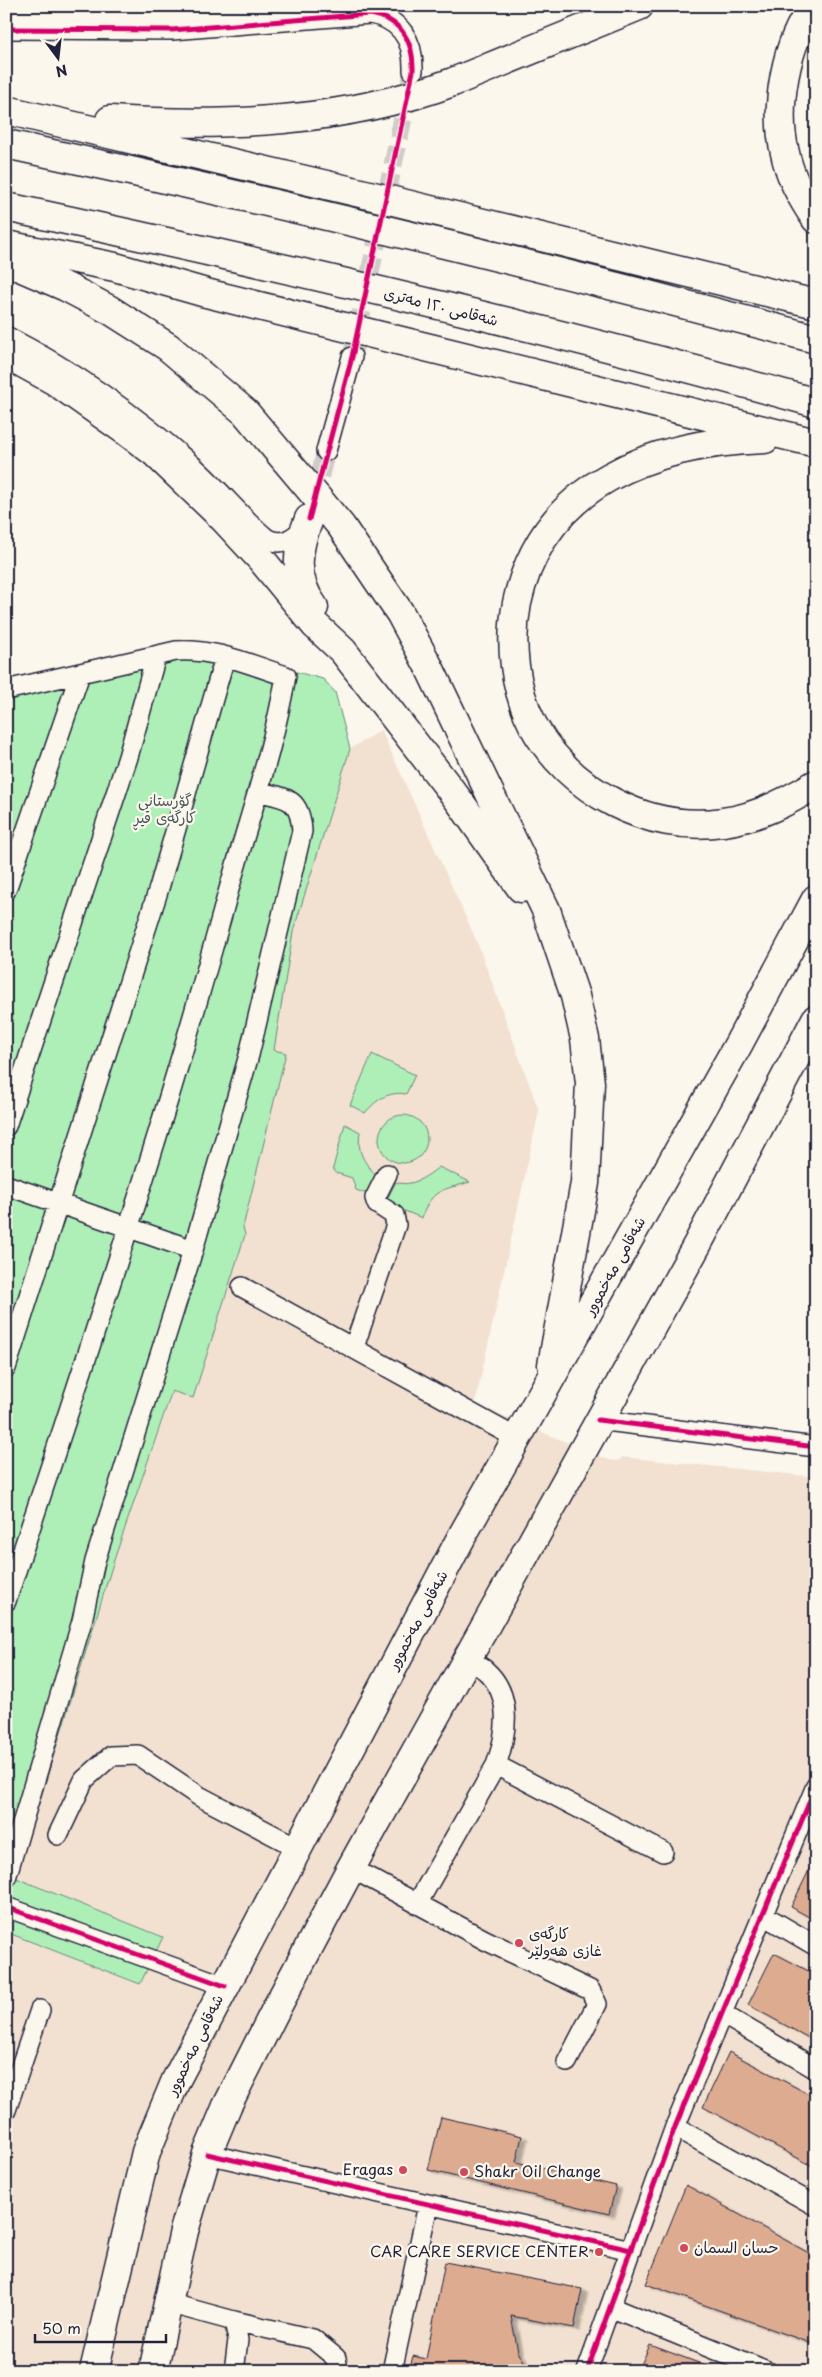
<svg xmlns="http://www.w3.org/2000/svg" width="822" height="2377" font-family="'Playpen Sans','Playpen Sans Arabic',sans-serif">
<style>
.built{fill:#f2e0d0}
.green{fill:#aeefb8;stroke:#68887a}
.building{fill:#ddab90;stroke:#22223b;filter:url(#shadow)}
.lines{fill:none;stroke-linecap:round;stroke-linejoin:round}
.minor-tunnel{stroke:#d0ccc9;stroke-width:19;stroke-dasharray:19 9;stroke-linecap:butt}
.minor-casing{stroke:#22223b;stroke-width:22}
.highway-casing{stroke:#22223b;stroke-width:31}
.minor{stroke:#fbf7ec;stroke-width:19}
.highway{stroke:#fbf7ec;stroke-width:28}
.cycleway-casing{stroke:#fbf7ec;stroke-width:8}
.cycleway{stroke:#d6006c;stroke-width:5}
.poi-dot{fill:#d1495b;stroke:#fbf7ec;stroke-width:2}
.labels{text-anchor:middle;stroke-width:4.5;stroke-linejoin:round;paint-order:stroke}
.street-label{font-size:15px;fill:#22223b;stroke:#fbf7ec}
.park-label{font-size:15px;fill:#45555a;stroke:#fbf7ec}
.poi-label{font-size:15px;fill:#22223b;stroke:#fbf7ec;text-anchor:start}
</style>
<defs>
<filter id="shadow"><feDropShadow dx="5.5" dy="3" stdDeviation="1" flood-color="#0004"/></filter>
</defs>
<rect width="100%" height="100%" fill="#fbf7ec"/>
<filter id="ink" filterUnits="userSpaceOnUse"><feTurbulence type="fractalNoise" baseFrequency=".02" numOctaves="2"/><feDisplacementMap in="SourceGraphic" scale="10" xChannelSelector="R" yChannelSelector="G"/><feConvolveMatrix kernelMatrix="1 2 1 2 8 2 1 2 1" color-interpolation-filters="sRGB"/></filter>
<g filter="url(#ink)">
<!-- built -->
<path class="built" d="M 381,730 L 477,942 L 539,1111 L 475,1404 L 609,1460 L 619,1461 L 622,1457 L 816,1477 L 816,2371 L 6,2371 L 6,1932 L 139,1984 L 163,1937 L 16,1878 L 114,1560 L 173,1391 L 193,1398 L 245,1235 L 243,1227 L 286,1053 L 274,1050 L 293,932 L 350,749 Z"/>
<!-- green -->
<path class="green" d="M 178,645 L 194,645 L 323,679 L 335,692 L 350,749 L 293,932 L 274,1050 L 286,1053 L 243,1227 L 245,1235 L 193,1398 L 172,1391 L 114,1560 L 16,1878 L 163,1937 L 140,1984 L 6,1932 L 6,680 Z
M 372,1054 L 415,1075 L 406,1094 C 388,1091 376,1100 365,1113 L 350,1105 Z
M379 1139a24 24 0 1 1 48 0a24 24 0 1 1-48 0Z
M 345,1124 L 360,1132 C 357,1152 363,1161 376,1175 L 370,1195 L 356,1190 L 352,1178 L 336,1173 L 333,1168 Z
M 439,1167 L 470,1182 C 444,1190 431,1188 422,1218 L 385,1203 L 396,1182 C 412,1188 427,1176 439,1167 Z"/>
<!-- building -->
<path class="building" d="M 816,1856 L 816,1921 L 791,1907 Z
M 774,1953 L 816,1975 L 816,2042 L 748,2005 Z
M 729,2052 L 816,2098 L 816,2168 L 703,2107 Z
M 441,2117 L 522,2136 L 516,2162 L 616,2186 L 609,2214 L 428,2170 Z
M 686,2185 L 816,2257 L 816,2345 L 646,2284 Z
M 445,2262 L 582,2289 L 574,2328 L 511,2316 L 518,2352 L 530,2371 L 409,2371 L 413,2356 L 426,2359 Z
M 650,2345 L 715,2369 L 715,2371 L 638,2371 Z"/>
<g class="lines">
<!-- minor-tunnel -->
<path class="minor-tunnel" d="M 352,357 L 413,71
M 313,503 L 326,451"/>
<defs>
<path id="minor" d="M 6,29 L 172,30 L 370,14 C 401,19 414,41 413,71
M 6,336 C 74,371 136,415 193,466 C 219,489 240,516 266,538 C 282,548 295,537 306,526
M 326,451 L 352,357
M 6,690 L 176,651 C 213,648 251,665 286,676 C 272,757 244,832 223,911 C 159,1143 82,1372 6,1601
M 6,890 L 80,674
M 6,1126 L 128,757 L 156,656
M 6,1185 L 193,1250
M 242,1287 L 518,1439
M 354,1347 L 396,1225 L 394,1215 L 377,1204 L 375,1198 L 387,1174
M 6,1368 L 159,888 L 225,657
M 598,1420 L 816,1447
M 496,1765 L 663,1852
M 58,1835 L 84,1780 L 111,1756 L 138,1755 L 199,1796 L 298,1848
M 351,1868 L 485,1940 L 590,1990 L 597,2004 L 567,2062
M 6,1878 L 82,1621 L 95,1561 L 193,1250 L 249,1055 L 302,831 C 300,798 287,798 259,792
M 417,1904 L 496,1765 C 507,1735 513,1695 486,1671 C 481,1666 473,1663 466,1659
M 6,1907 L 225,1986
M 763,1915 L 816,1946
M 722,2014 L 816,2069
M 6,2110 L 40,2010
M 675,2127 L 816,2206
M 207,2154 L 631,2250
M 168,2303 L 234,2321 L 238,2340 L 234,2371
M 610,2307 L 767,2371
M 234,2321 L 313,2339 L 336,2358 L 338,2371
M 392,2371 L 428,2205
M 587,2371 L 675,2127 L 816,1786"/>
<path id="highway" d="M 814,6 C 785,42 774,109 785,153 C 790,178 802,199 816,219
M 6,12 L 146,15 L 293,6
M 6,110 L 365,194 L 816,304
M 110,120 C 225,127 343,123 453,82 L 639,6
M 6,144 C 278,202 548,267 816,339
M 6,207 C 278,265 549,328 816,403
M 6,245 L 115,267 L 206,293 L 816,443
M 6,261 L 66,287 L 110,310 L 168,347 L 245,412 L 341,526 L 400,613 L 429,667 L 546,910 L 575,996 L 585,1039 L 590,1083 L 585,1183 L 552,1365
M 6,354 L 55,381 L 126,431 L 154,452 L 224,519 L 261,559 L 315,625 L 343,651 L 460,802 L 521,888
M 765,439 C 654,443 543,482 517,603 C 509,643 514,688 533,725 C 569,791 648,833 723,822 C 756,818 787,802 816,784
M 309,519 C 296,550 293,579 314,607
M 94,2371 L 146,2152 L 176,2080 L 462,1536 L 738,1045 L 816,899
M 153,2371 L 184,2231 L 207,2154 L 227,2106 L 277,2007 L 351,1868 L 697,1245 L 816,1019"/>
</defs>
<!-- minor casing -->
<use href="#minor" class="minor-casing"/>
<!-- highway casing -->
<use href="#highway" class="highway-casing"/>
<!-- minor -->
<use href="#minor" class="minor"/>
<!-- highway -->
<use href="#highway" class="highway"/>
<defs>
<path id="cycleway" d="M 6,29 L 172,30 L 370,14 C 401,19 414,41 413,71 L 352,357 L 309,519
M 598,1420 L 816,1447
M 6,1907 L 225,1986
M 207,2154 L 631,2250
M 587,2371 L 675,2127 L 816,1786"/>
</defs>
<!-- cycleway casing -->
<use href="#cycleway" class="cycleway-casing"/>
<!-- cycleway -->
<use href="#cycleway" class="cycleway"/>
</g>
</g>
<!-- markers -->
<g class="poi-dot">
<circle cx="519" cy="1943" r="5"/>
<circle cx="403" cy="2170" r="5"/>
<circle cx="464" cy="2172" r="5"/>
<circle cx="684" cy="2248" r="5"/>
<circle cx="599" cy="2252" r="5"/>
</g>
<g class="labels">
<!-- street labels -->
<g class="street-label">
<text transform="translate(441 307) rotate(14)" y="5">شەقامی ١٢٠ مەتری</text>
<text transform="translate(615 1266) rotate(-61)" y="5">شەقامی مەخموور</text>
<text transform="translate(418 1620) rotate(-62)" y="5">شەقامی مەخموور</text>
<text transform="translate(195 2045) rotate(-64)" y="5">شەقامی مەخموور</text>
</g>
<!-- park labels -->
<g class="park-label">
<text x="165" y="806">گۆڕستانی<tspan x="165" dy="17">کارگەی قیڕ</tspan></text>
</g>
<!-- poi labels -->
<g class="poi-label">
<text x="529" y="1939">کارگەی<tspan x="529" dy="17">غازی هەولێر</tspan></text>
<text x="393" y="2175" text-anchor="end">Eragas</text>
<text x="474" y="2177">Shakr Oil Change</text>
<text x="694" y="2253">حسان السمان</text>
<text x="589" y="2257" text-anchor="end">CAR CARE SERVICE CENTER</text>
</g>
</g>
<!-- margin -->
<rect width="822" height="2377" fill="none" stroke="#fbf7ec" stroke-width="25"/>
<rect x="12" y="12" width="797" height="2352" fill="none" stroke="#22223b" stroke-width="2" filter="url(#ink)"/>
<!-- north arrow -->
<g transform="translate(58 58) rotate(165)" stroke="#fbf7ec" stroke-width="4" paint-order="stroke">
<path d="M0-4L9 19L0 12L-9 19Z" fill="#22223b"/>
<text y="-8" font-size="14" font-weight="bold" text-anchor="middle" fill="#22223b">N</text>
</g>
<!-- scale -->
<path d="M35 2334v8h131v-8" fill="none" stroke="#22223b" stroke-width="2.5"/>
<text x="42" y="2334" font-size="15" fill="#22223b" stroke="#fbf7ec" stroke-width="4" paint-order="stroke">50 m</text>
</svg>
